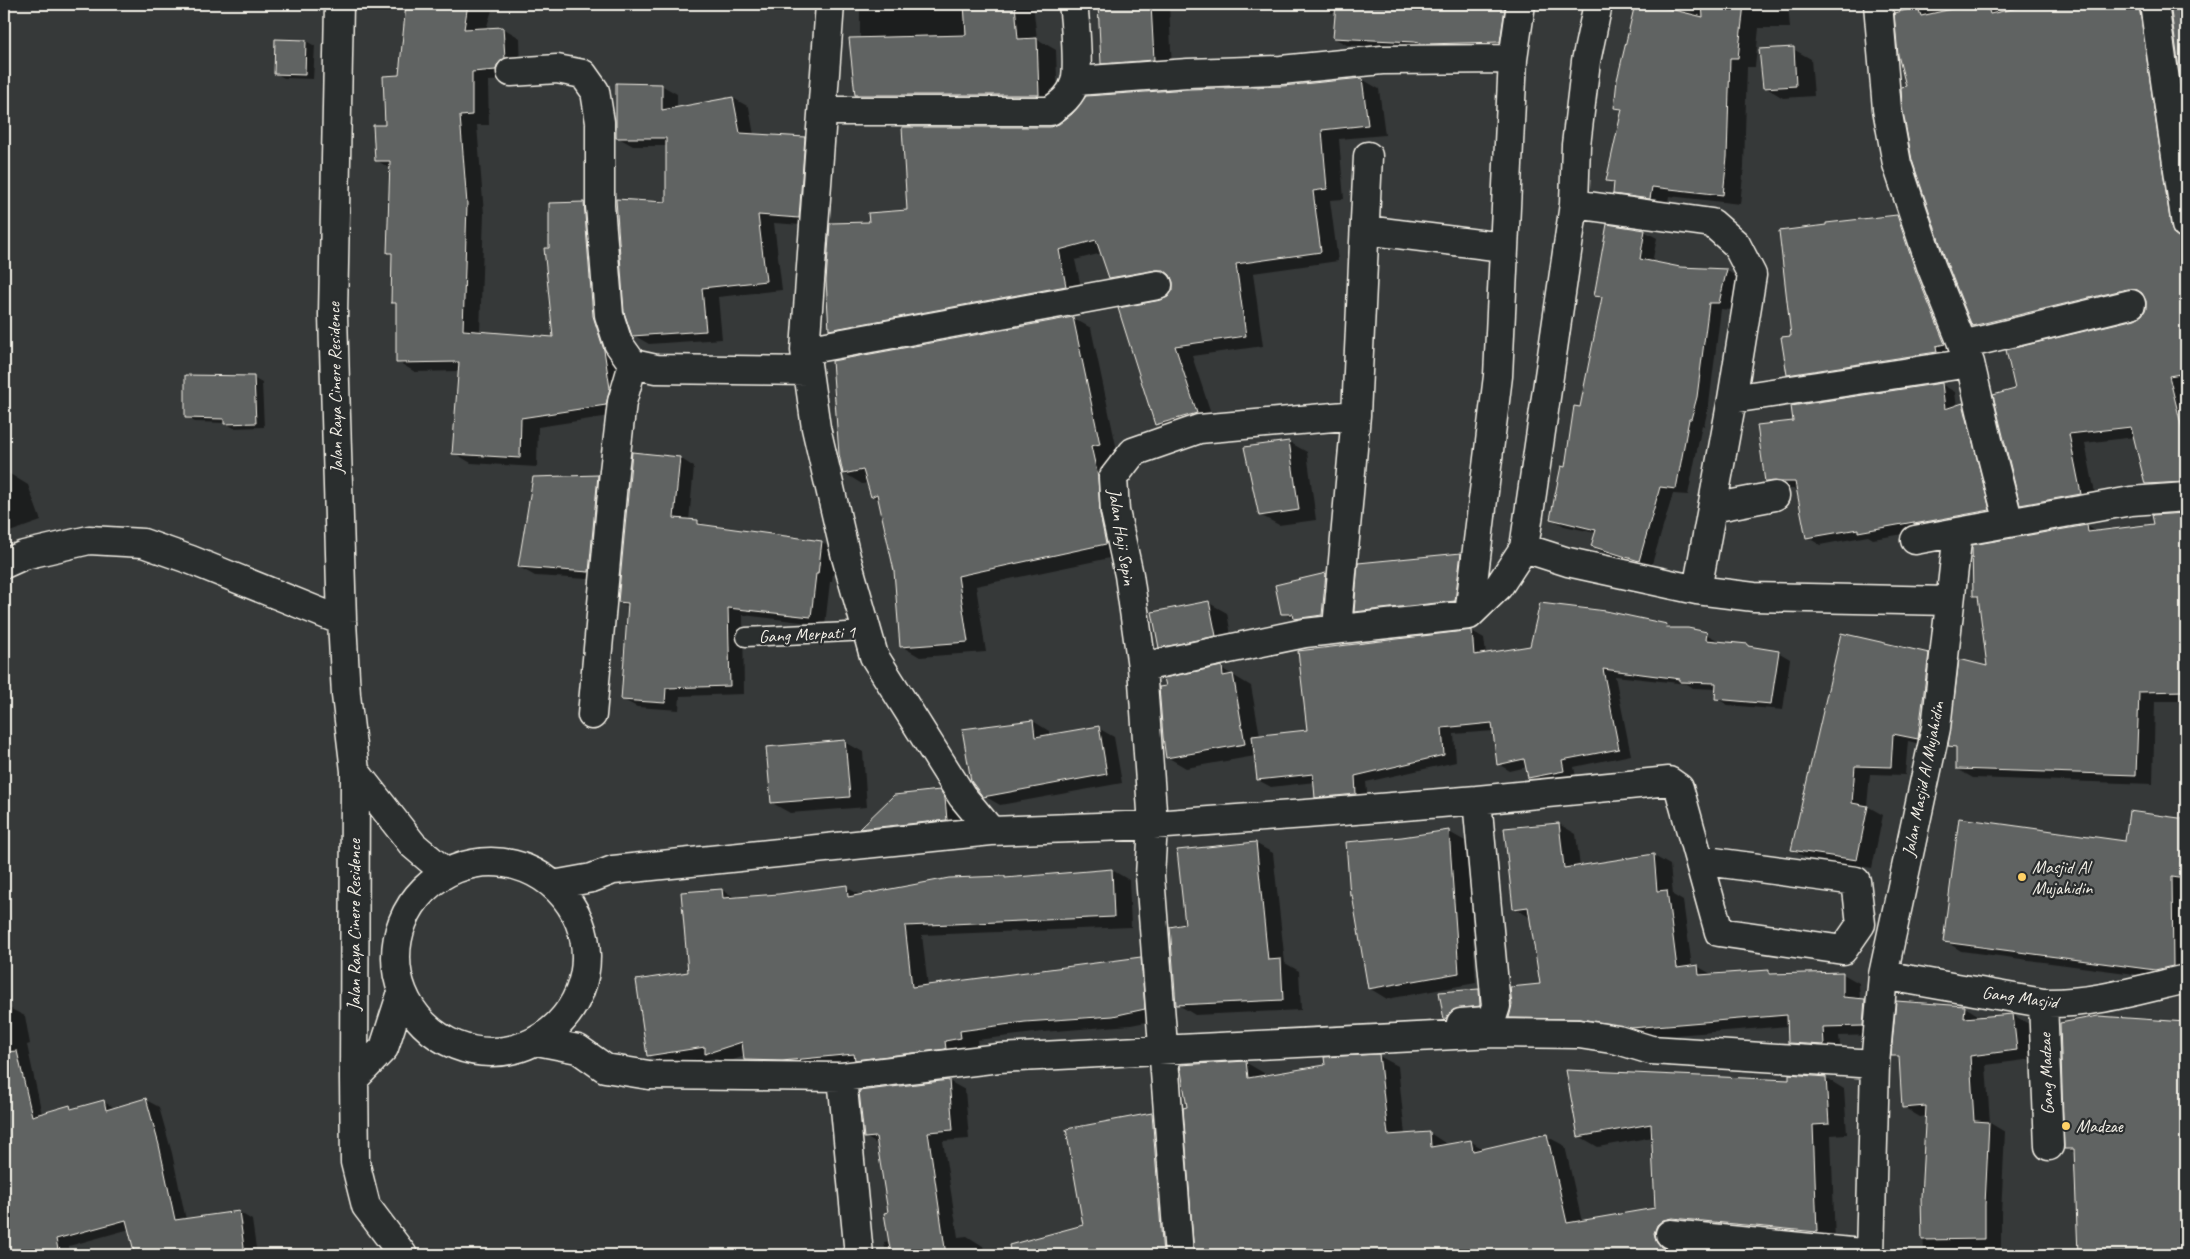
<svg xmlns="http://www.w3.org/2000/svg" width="2190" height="1259" font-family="Caveat,sans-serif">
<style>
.shadow{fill:#0007}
.building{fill:#616362;stroke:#f4f1e8}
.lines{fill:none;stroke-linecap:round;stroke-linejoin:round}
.service-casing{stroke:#f4f1e8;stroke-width:21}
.minor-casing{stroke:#f4f1e8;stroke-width:31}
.service{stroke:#2a2d2e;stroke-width:18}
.minor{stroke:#2a2d2e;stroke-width:28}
.poi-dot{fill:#ffd166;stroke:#2a2d2e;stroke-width:2}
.labels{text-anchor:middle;stroke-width:4.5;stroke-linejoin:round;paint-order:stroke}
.street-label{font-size:18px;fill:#f4f1e8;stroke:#2a2d2e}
.poi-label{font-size:18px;fill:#f4f1e8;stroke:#2a2d2e;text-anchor:start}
</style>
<rect width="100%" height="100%" fill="#363939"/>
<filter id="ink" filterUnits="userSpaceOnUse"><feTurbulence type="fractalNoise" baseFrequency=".02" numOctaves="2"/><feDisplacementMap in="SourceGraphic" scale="10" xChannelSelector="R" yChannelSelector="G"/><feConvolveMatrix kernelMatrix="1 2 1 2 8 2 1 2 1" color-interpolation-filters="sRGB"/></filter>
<g filter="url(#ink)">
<!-- shadow -->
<path class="shadow" d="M 409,4 L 494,4 L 486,29 L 503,28 L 520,38 L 521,68 L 513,80 L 488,81 L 489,125 L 477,125 L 484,214 L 480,333 L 554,339 L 551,249 L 584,204 L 601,214 L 621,361 L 623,414 L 538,427 L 537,467 L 471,463 L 454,453 L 460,371 L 415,372 L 398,362 L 397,305 L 392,302 L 394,256 L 388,252 L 391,169 L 376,160 L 400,76 Z
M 860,4 L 1033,4 L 1037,39 L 1056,50 L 1058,106 L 875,106 L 856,95 L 860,39 Z
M 1099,4 L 1169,4 L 1172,70 L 1120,73 L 1102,63 Z
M 1320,4 L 1439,4 L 1472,10 L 1472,4 L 1519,4 L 1512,48 L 1428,48 L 1347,45 L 1334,38 L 1336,13 L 1332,13 L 1319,6 Z
M 1636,4 L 1788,4 L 1790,28 L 1759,28 L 1755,67 L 1747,67 L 1744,167 L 1740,204 L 1669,196 L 1667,208 L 1631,203 L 1614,193 L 1615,185 L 1608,180 L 1623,111 L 1615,107 L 1618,80 Z
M 1935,4 L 2159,4 L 2186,234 L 2186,491 L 2162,493 L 2146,484 L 2135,437 L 2085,443 L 2097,503 L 2038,514 L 2022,504 L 2016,390 L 2142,317 L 2147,309 L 2147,300 L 2145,298 L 1990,335 L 1973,326 L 1908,87 L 1896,14 Z
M 2171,4 L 2186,4 L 2186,109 Z
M 276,40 L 306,41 L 315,46 L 313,79 L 284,78 L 275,73 Z
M 1793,49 L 1811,59 L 1814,96 L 1783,98 L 1765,87 Z
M 1362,79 L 1379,89 L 1385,135 L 1339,139 L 1344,199 L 1330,200 L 1338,261 L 1253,273 L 1263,346 L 1192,356 L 1214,422 L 1174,434 L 1156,424 L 1161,302 L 1169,298 L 1174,290 L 1173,279 L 1127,288 L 1110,277 L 1102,253 L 1075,260 L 1083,296 L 848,339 L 830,329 L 870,223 L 908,211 L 1050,128 L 1283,87 Z
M 661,85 L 677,94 L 677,108 L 733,98 L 749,107 L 754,135 L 804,139 L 820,148 L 815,226 L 774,223 L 782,290 L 718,297 L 722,339 L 649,344 L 633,335 L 667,203 L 667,146 L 633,146 L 617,137 Z
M 1897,216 L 1915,226 L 1962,354 L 1805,384 L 1788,374 Z
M 1644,231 L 1657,238 L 1652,263 L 1680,268 L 1726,270 L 1739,278 L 1731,310 L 1721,309 L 1709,404 L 1704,426 L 1702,425 L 1688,495 L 1673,494 L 1651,567 L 1604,553 L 1592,546 L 1596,533 L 1564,526 L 1552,519 L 1567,469 L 1603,300 L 1596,295 Z
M 1073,318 L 1091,328 L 1118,455 L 1109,456 L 1116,488 L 1124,555 L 976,586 L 986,652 L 920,657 L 901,646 L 895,571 L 880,500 L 872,496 L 868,483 L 862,484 L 844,473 Z
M 253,378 L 262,383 L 264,427 L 234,428 L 225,423 L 195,422 L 186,417 Z
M 1941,384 L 1955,392 L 1957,407 L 1963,405 L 1976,412 L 2002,518 L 1873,539 L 1868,536 L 1820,545 L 1807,537 L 1798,489 L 1779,489 L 1766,481 L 1794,422 Z
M 1289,442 L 1307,452 L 1316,520 L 1279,525 L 1260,515 Z
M 680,458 L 694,467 L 689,521 L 698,521 L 708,527 L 822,542 L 836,551 L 832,582 L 830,582 L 825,625 L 743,615 L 744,694 L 680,696 L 679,710 L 637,707 L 622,699 L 629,607 L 619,601 Z
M 10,474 L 28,485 L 41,521 L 4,534 L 4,476 Z
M 598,476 L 613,486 L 605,580 L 535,576 L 519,567 Z
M 2186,514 L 2186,701 L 2155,701 L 2153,784 L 1973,778 L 1957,769 L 1957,749 L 1950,745 L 1989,667 L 1979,599 L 1974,596 L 2087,526 L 2097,532 L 2155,525 L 2153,516 Z
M 1461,554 L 1478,564 L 1473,611 L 1373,622 L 1355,611 Z
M 1326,574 L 1335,579 L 1331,620 L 1304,624 L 1282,613 L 1276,586 Z
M 1209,603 L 1227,613 L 1233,646 L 1178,657 L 1160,647 Z
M 1666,625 L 1673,629 L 1706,634 L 1719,641 L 1719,643 L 1748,645 L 1753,648 L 1778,652 L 1790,659 L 1783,710 L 1728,705 L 1716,698 L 1717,689 L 1693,688 L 1687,684 L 1615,676 L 1631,755 L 1574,767 L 1576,777 L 1542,784 L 1529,777 L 1527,767 L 1510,771 L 1498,764 L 1494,731 L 1454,734 L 1456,762 L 1366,782 L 1368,801 L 1329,804 L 1316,797 L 1315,782 L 1271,787 L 1258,780 L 1255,756 L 1186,768 L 1167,757 L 1221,668 L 1251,686 L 1260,736 L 1308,731 L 1472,631 L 1484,638 L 1486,654 Z
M 1928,654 L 1943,663 L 1933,747 L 1908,741 L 1905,775 L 1870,774 L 1867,806 L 1883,815 L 1872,868 L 1807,858 L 1792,850 Z
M 1033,721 L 1049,731 L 1049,736 L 1098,728 L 1114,737 L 1122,783 L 1000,805 L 984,796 Z
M 845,742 L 863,752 L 867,807 L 790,813 L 772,803 Z
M 940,792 L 958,802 L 963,809 L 965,830 L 878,839 L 861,829 Z
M 2130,813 L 2186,820 L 2186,976 L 2172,979 L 1961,951 L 1945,941 L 2126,843 Z
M 1559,824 L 1576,834 L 1580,867 L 1654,856 L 1670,865 L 1673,895 L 1683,901 L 1692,967 L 1697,966 L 1713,975 L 1768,972 L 1774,975 L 1843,974 L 1859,983 L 1860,1000 L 1865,1000 L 1882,1010 L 1879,1035 L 1839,1036 L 1841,1054 L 1806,1052 L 1789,1042 L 1789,1026 L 1649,1037 L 1527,1027 L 1510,1017 L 1541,986 L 1531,918 L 1514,908 L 1505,829 Z
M 1449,832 L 1467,842 L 1476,983 L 1387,999 L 1369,988 L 1351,895 Z
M 1255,843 L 1273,853 L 1285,963 L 1299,971 L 1301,1010 L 1195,1015 L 1177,1004 L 1186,925 Z
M 1112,870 L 1129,880 L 1131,927 L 922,935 L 928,987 L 1140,958 L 1157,968 L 1161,1019 L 1131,1025 L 1043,1032 L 977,1040 L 978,1048 L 963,1058 L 763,1070 L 745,1060 L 745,1056 L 724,1063 L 715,1058 L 665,1065 L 648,1055 L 689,973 L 722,890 L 736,898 L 779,895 L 846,887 L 862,896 L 1004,877 L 1008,879 Z
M 1478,991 L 1497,1001 L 1463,1029 L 1445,1019 L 1441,994 Z
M 1965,1007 L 1981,1017 L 2013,1015 L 2029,1024 L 2033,1059 L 1986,1065 L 1990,1123 L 2005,1132 L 2001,1215 L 2001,1255 L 1924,1255 L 1922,1197 L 1927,1116 L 1920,1117 L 1903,1107 L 1900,1059 L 1893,1055 Z
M 11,1009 L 25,1016 L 30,1044 L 27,1045 L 42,1114 L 70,1107 L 74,1109 L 104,1102 L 115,1108 L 146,1100 L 159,1107 L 172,1153 L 186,1220 L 239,1212 L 252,1220 L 257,1255 L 136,1255 L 130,1229 L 69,1246 L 70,1255 L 4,1255 L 4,1010 Z
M 2098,1017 L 2186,1024 L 2186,1255 L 2080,1255 L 2076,1154 L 2065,1148 Z
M 1379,1056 L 1398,1066 L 1405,1135 L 1430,1133 L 1448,1145 L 1470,1141 L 1485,1150 L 1546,1136 L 1565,1146 L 1582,1222 L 1657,1210 L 1653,1137 L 1598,1147 L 1579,1136 L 1790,1081 L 1826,1078 L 1844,1089 L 1847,1134 L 1831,1135 L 1835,1242 L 1673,1244 L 1674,1251 L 1713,1255 L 1196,1255 L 1188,1108 L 1245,1062 L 1264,1073 L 1264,1077 Z
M 949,1081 L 965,1090 L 969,1139 L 943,1141 L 958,1237 L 967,1236 L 983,1246 L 985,1255 L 886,1255 L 884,1242 L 890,1241 L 889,1213 L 879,1145 L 865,1137 Z
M 1152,1115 L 1171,1125 L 1181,1255 L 1073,1255 L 1067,1231 L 1085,1226 L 1067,1130 Z"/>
<!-- building -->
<path class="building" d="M 406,4 L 468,4 L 464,29 L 503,27 L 505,58 L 497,65 L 496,70 L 472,72 L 472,115 L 460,116 L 467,204 L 463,330 L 553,337 L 544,248 L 549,248 L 549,203 L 584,202 L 593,316 L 604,350 L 610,388 L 606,405 L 521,418 L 520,458 L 452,454 L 459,362 L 396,363 L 396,303 L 391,303 L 392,253 L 387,253 L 390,161 L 375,161 L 373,125 L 385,125 L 383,76 L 399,75 Z
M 964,4 L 1015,4 L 1018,39 L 1037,38 L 1039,95 L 855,95 L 849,38 L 966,35 Z
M 1098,4 L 1151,4 L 1154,60 L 1101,64 Z
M 1336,4 L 1446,4 L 1474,9 L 1505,8 L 1500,42 L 1425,44 L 1414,42 L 1333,38 Z
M 1635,4 L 1649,4 L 1703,17 L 1702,4 L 1744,4 L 1738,58 L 1730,58 L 1727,157 L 1723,195 L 1652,187 L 1650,199 L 1613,194 L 1614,182 L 1606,181 L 1622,109 L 1614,108 L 1617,80 Z
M 1974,4 L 1987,4 L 1990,14 L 2035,4 L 2139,4 L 2171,227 L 2174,235 L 2180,239 L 2186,240 L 2186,373 L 2169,376 L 2186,444 L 2186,482 L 2145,484 L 2131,427 L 2069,434 L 2081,494 L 2020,505 L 1993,395 L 2015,389 L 2006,350 L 2135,319 L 2142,315 L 2146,309 L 2146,301 L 2142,293 L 2136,289 L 2127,289 L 1972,326 L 1946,261 L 1912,160 L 1902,107 L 1901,87 L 1906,86 L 1898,55 L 1894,13 L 1918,7 L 1921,16 Z
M 2170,4 L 2186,4 L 2186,118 Z
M 275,39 L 306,40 L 305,75 L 274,74 Z
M 1794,47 L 1796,86 L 1763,88 L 1759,49 Z
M 1362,78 L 1368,125 L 1322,130 L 1327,189 L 1313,191 L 1321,252 L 1236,264 L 1246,336 L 1175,346 L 1197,413 L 1155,425 L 1118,308 L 1161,300 L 1168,297 L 1173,290 L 1173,282 L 1170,275 L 1164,270 L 1156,270 L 1109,278 L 1096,240 L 1059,250 L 1066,286 L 829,330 L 826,281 L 830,223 L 869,222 L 868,213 L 907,210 L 902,127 L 1050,127 L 1059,124 L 1072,114 L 1086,96 L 1189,89 L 1283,86 Z
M 616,83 L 662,84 L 662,110 L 733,97 L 740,133 L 805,137 L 799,218 L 758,215 L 766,281 L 702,288 L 706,331 L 632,336 L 624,312 L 616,199 L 666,202 L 666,138 L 616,138 Z
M 1897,215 L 1916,272 L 1945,344 L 1936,346 L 1937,352 L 1787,375 L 1781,337 L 1791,336 L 1779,231 L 1826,225 L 1826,223 Z
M 1607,224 L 1645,230 L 1640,259 L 1680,267 L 1727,269 L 1719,303 L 1709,303 L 1697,397 L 1691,419 L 1689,419 L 1676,489 L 1660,487 L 1639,561 L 1591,546 L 1596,530 L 1550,519 L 1561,466 L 1565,467 L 1574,406 L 1580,407 L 1602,297 L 1594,296 Z
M 1073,317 L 1100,444 L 1091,446 L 1098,477 L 1100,514 L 1106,544 L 958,576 L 968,642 L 900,647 L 894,571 L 877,494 L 871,497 L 863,470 L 843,474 L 839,454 L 832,361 Z
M 185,375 L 254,376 L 256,423 L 224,424 L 224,419 L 185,418 Z
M 1942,383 L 1945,409 L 1963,403 L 1990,510 L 1914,524 L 1914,522 L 1858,532 L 1858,529 L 1806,538 L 1795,482 L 1765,482 L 1757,425 L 1793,421 L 1791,406 Z
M 1289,441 L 1299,510 L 1259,516 L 1244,447 Z
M 632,452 L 680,457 L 674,518 L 698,520 L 698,524 L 822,541 L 818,574 L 816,574 L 811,617 L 728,608 L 730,686 L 666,688 L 665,703 L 621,700 L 628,603 L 618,602 Z
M 598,475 L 589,572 L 518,567 L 533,477 Z
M 2186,513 L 2186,691 L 2139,692 L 2136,775 L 1956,769 L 1956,747 L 1948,746 L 1959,659 L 1987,666 L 1978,596 L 1973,596 L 1972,545 L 2087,525 L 2088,532 L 2154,524 L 2152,515 Z
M 1461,553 L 1455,601 L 1354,612 L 1358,563 Z
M 1326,573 L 1322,615 L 1294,619 L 1293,614 L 1281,614 L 1275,585 Z
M 1209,601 L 1216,636 L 1159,648 L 1152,612 Z
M 1540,603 L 1606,611 L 1667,624 L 1666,628 L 1688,628 L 1707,632 L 1706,640 L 1748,644 L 1748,646 L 1779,651 L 1771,704 L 1715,699 L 1716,683 L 1680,682 L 1680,679 L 1603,669 L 1619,749 L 1562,760 L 1564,771 L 1528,778 L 1524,759 L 1497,765 L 1492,723 L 1442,728 L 1444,755 L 1355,776 L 1356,794 L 1315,798 L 1313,774 L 1257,780 L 1252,736 L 1307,730 L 1298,651 L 1472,630 L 1474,655 L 1530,646 Z
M 1841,633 L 1929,653 L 1918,739 L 1893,734 L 1891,767 L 1855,766 L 1852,803 L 1868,806 L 1857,860 L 1791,850 Z
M 1222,666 L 1223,676 L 1233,674 L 1245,744 L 1166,758 L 1163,737 L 1159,687 L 1166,686 L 1164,678 Z
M 1033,720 L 1035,737 L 1099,726 L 1107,774 L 983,797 L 971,781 L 962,729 Z
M 845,740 L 850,797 L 771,803 L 766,747 Z
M 940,790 L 945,798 L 947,820 L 859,829 L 894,795 Z
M 2129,811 L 2186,819 L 2186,879 L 2172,877 L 2173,966 L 2155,970 L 1943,942 L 1959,818 L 2125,841 Z
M 1559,823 L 1564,868 L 1654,854 L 1657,891 L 1667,890 L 1677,968 L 1698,965 L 1699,975 L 1769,970 L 1769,974 L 1843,972 L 1843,997 L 1865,999 L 1863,1026 L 1823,1027 L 1824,1045 L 1788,1043 L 1787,1015 L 1631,1028 L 1581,1019 L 1509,1018 L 1512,1005 L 1510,987 L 1540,984 L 1528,907 L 1513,909 L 1504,828 Z
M 1449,830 L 1459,973 L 1368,989 L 1352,895 L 1350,896 L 1346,842 L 1402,837 Z
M 1256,842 L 1268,960 L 1281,959 L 1283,1000 L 1176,1005 L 1170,927 L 1185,924 L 1177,850 Z
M 1112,869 L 1114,917 L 905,926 L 912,987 L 1141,957 L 1145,1009 L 1113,1016 L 1025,1022 L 960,1031 L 961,1038 L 945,1041 L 946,1049 L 855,1060 L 854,1054 L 782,1061 L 744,1060 L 742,1042 L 705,1054 L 705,1047 L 647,1056 L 636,980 L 688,972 L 681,892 L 722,889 L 723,898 L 779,894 L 847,885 L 848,897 L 949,878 L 1005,876 L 1005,878 Z
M 1479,989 L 1480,1006 L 1453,1010 L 1444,1020 L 1439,992 Z
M 1896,1001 L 1965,1006 L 1964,1018 L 2013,1014 L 2017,1050 L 1970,1056 L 1974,1121 L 1989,1122 L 1985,1205 L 1985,1239 L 1922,1240 L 1921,1197 L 1926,1106 L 1902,1108 L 1899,1056 L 1891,1056 Z
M 2098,1016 L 2186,1022 L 2186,1250 L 2129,1255 L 2078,1255 L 2074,1149 L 2064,1149 L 2060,1023 Z
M 17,1051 L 32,1116 L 70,1105 L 71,1109 L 104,1100 L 106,1110 L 146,1098 L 159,1145 L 175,1220 L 239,1211 L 245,1255 L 135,1255 L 126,1220 L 56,1239 L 59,1255 L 4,1255 L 4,1052 Z
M 1379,1054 L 1388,1135 L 1430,1132 L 1431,1147 L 1471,1140 L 1473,1151 L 1547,1134 L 1567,1223 L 1655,1208 L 1651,1124 L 1578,1137 L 1566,1070 L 1789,1080 L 1789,1074 L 1826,1077 L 1829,1124 L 1813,1125 L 1817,1232 L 1672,1218 L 1663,1220 L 1657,1225 L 1654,1233 L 1656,1240 L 1661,1247 L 1668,1250 L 1726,1255 L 1194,1255 L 1183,1108 L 1187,1107 L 1180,1065 L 1246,1061 L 1248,1078 L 1325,1065 L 1324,1057 Z
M 949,1080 L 953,1130 L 928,1132 L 946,1255 L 891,1255 L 884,1213 L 888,1212 L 876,1137 L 864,1138 L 859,1091 Z
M 1152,1113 L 1163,1255 L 1011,1255 L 1009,1245 L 1083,1225 L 1066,1129 Z"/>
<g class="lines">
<defs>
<path id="service" d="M 746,637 L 868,631"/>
<path id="minor" d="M 339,4 L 333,315 L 342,621 L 346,695 L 355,771 L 413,845 L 446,873
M 830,4 L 805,350 L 816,428 L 846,557 L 874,656 L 962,796 L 991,831
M 1598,4 L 1586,61 L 1576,145 L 1574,204 L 1524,548 L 1568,562 L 1697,590 L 1754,597 L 1950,601
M 1878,4 L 1887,109 L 1897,164 L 1931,266 L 1970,363 L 1989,445 L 2009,523
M 2154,4 L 2186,225
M 511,72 L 557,69 L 583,74 L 595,91 L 600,122 L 600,206 L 609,315 L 618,343 L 633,364 L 656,369 L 807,371
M 1076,81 L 1188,73 L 1281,70 L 1382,60 L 1513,59 L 1521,4
M 823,111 L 1050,111 C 1062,103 1071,96 1075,82 C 1079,69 1075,19 1073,4
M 1574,204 L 1712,223 L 1736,244 L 1752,275 L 1732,399 L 1697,590
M 1365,230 L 1503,247
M 1962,345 L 2131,304
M 805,350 L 1158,285
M 1732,399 L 1970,363
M 1712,508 L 1775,496
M 1915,540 L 1958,532
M 4,564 L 24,555 L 89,540 L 143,543 L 191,560 L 342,621
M 1469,615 L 1498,376 L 1513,59
M 1337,628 L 1356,415 L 1368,156
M 1142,667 L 1305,633 L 1469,615 L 1499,586 L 1524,548
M 592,715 L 614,471 L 622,402 L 633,364
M396 957a95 95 0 1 1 190 0a95 95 0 1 1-190 0Z
M 553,885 L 592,878 L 613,870 L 991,831 L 1153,825 L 1306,814 L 1477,800 L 1669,781 L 1679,788 L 1719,932 L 1843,950 L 1861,924 L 1856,881 L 1699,860
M 1883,975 L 2043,1003 C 2092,1004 2139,990 2186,979
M 402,992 L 384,1048 L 354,1079 L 355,1162 L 366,1206 L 403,1255
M 2043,1003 L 2049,1146
M 1461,1023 L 1486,1021 L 1492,1018 L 1496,1006 L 1477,800
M 537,1041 L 578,1049 L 605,1068 L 649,1075 L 842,1077 L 999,1058 L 1495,1033 L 1579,1034 L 1618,1040 L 1651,1050 L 1875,1064
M 842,1077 L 859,1255
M 354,1079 L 355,771
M 1670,1234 L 1871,1254
M 1179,1255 L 1150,876 L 1153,825 L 1142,667 L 1129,575 L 1115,511 L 1113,478 L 1133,452 L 1199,429 L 1356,415
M 1870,1255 L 1875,1064 L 1883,975 L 1936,728 L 1958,532 L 2131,501 L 2186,497"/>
</defs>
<!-- service casing -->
<use href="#service" class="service-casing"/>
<!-- minor casing -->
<use href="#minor" class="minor-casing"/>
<!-- service -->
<use href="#service" class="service"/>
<!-- minor -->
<use href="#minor" class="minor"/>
</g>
</g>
<!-- markers -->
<g class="poi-dot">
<circle cx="2022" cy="877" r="5"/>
<circle cx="2066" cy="1126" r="5"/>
</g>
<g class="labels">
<!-- street labels -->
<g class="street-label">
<text transform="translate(335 388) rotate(-91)" y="6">Jalan Raya Cinere Residence</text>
<text transform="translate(1122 537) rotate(81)" y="6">Jalan Haji Sepin</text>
<text transform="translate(807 634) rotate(-3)" y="6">Gang Merpati 1</text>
<text transform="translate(1923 779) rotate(-79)" y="6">Jalan Masjid Al Mujahidin</text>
<text transform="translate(354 925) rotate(-90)" y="6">Jalan Raya Cinere Residence</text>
<text transform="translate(2020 997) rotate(8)" y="6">Gang Masjid</text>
<text transform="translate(2046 1074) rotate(-92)" y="6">Gang Madzae</text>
</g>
<!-- poi labels -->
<g class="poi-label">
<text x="2032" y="873">Masjid Al<tspan x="2032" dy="21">Mujahidin</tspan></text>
<text x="2076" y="1132">Madzae</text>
</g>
</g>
<!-- margin -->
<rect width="2190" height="1259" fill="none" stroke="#2a2d2e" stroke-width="20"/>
<rect x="10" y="10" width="2170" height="1239" fill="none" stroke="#f4f1e8" stroke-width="2" filter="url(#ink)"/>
</svg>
